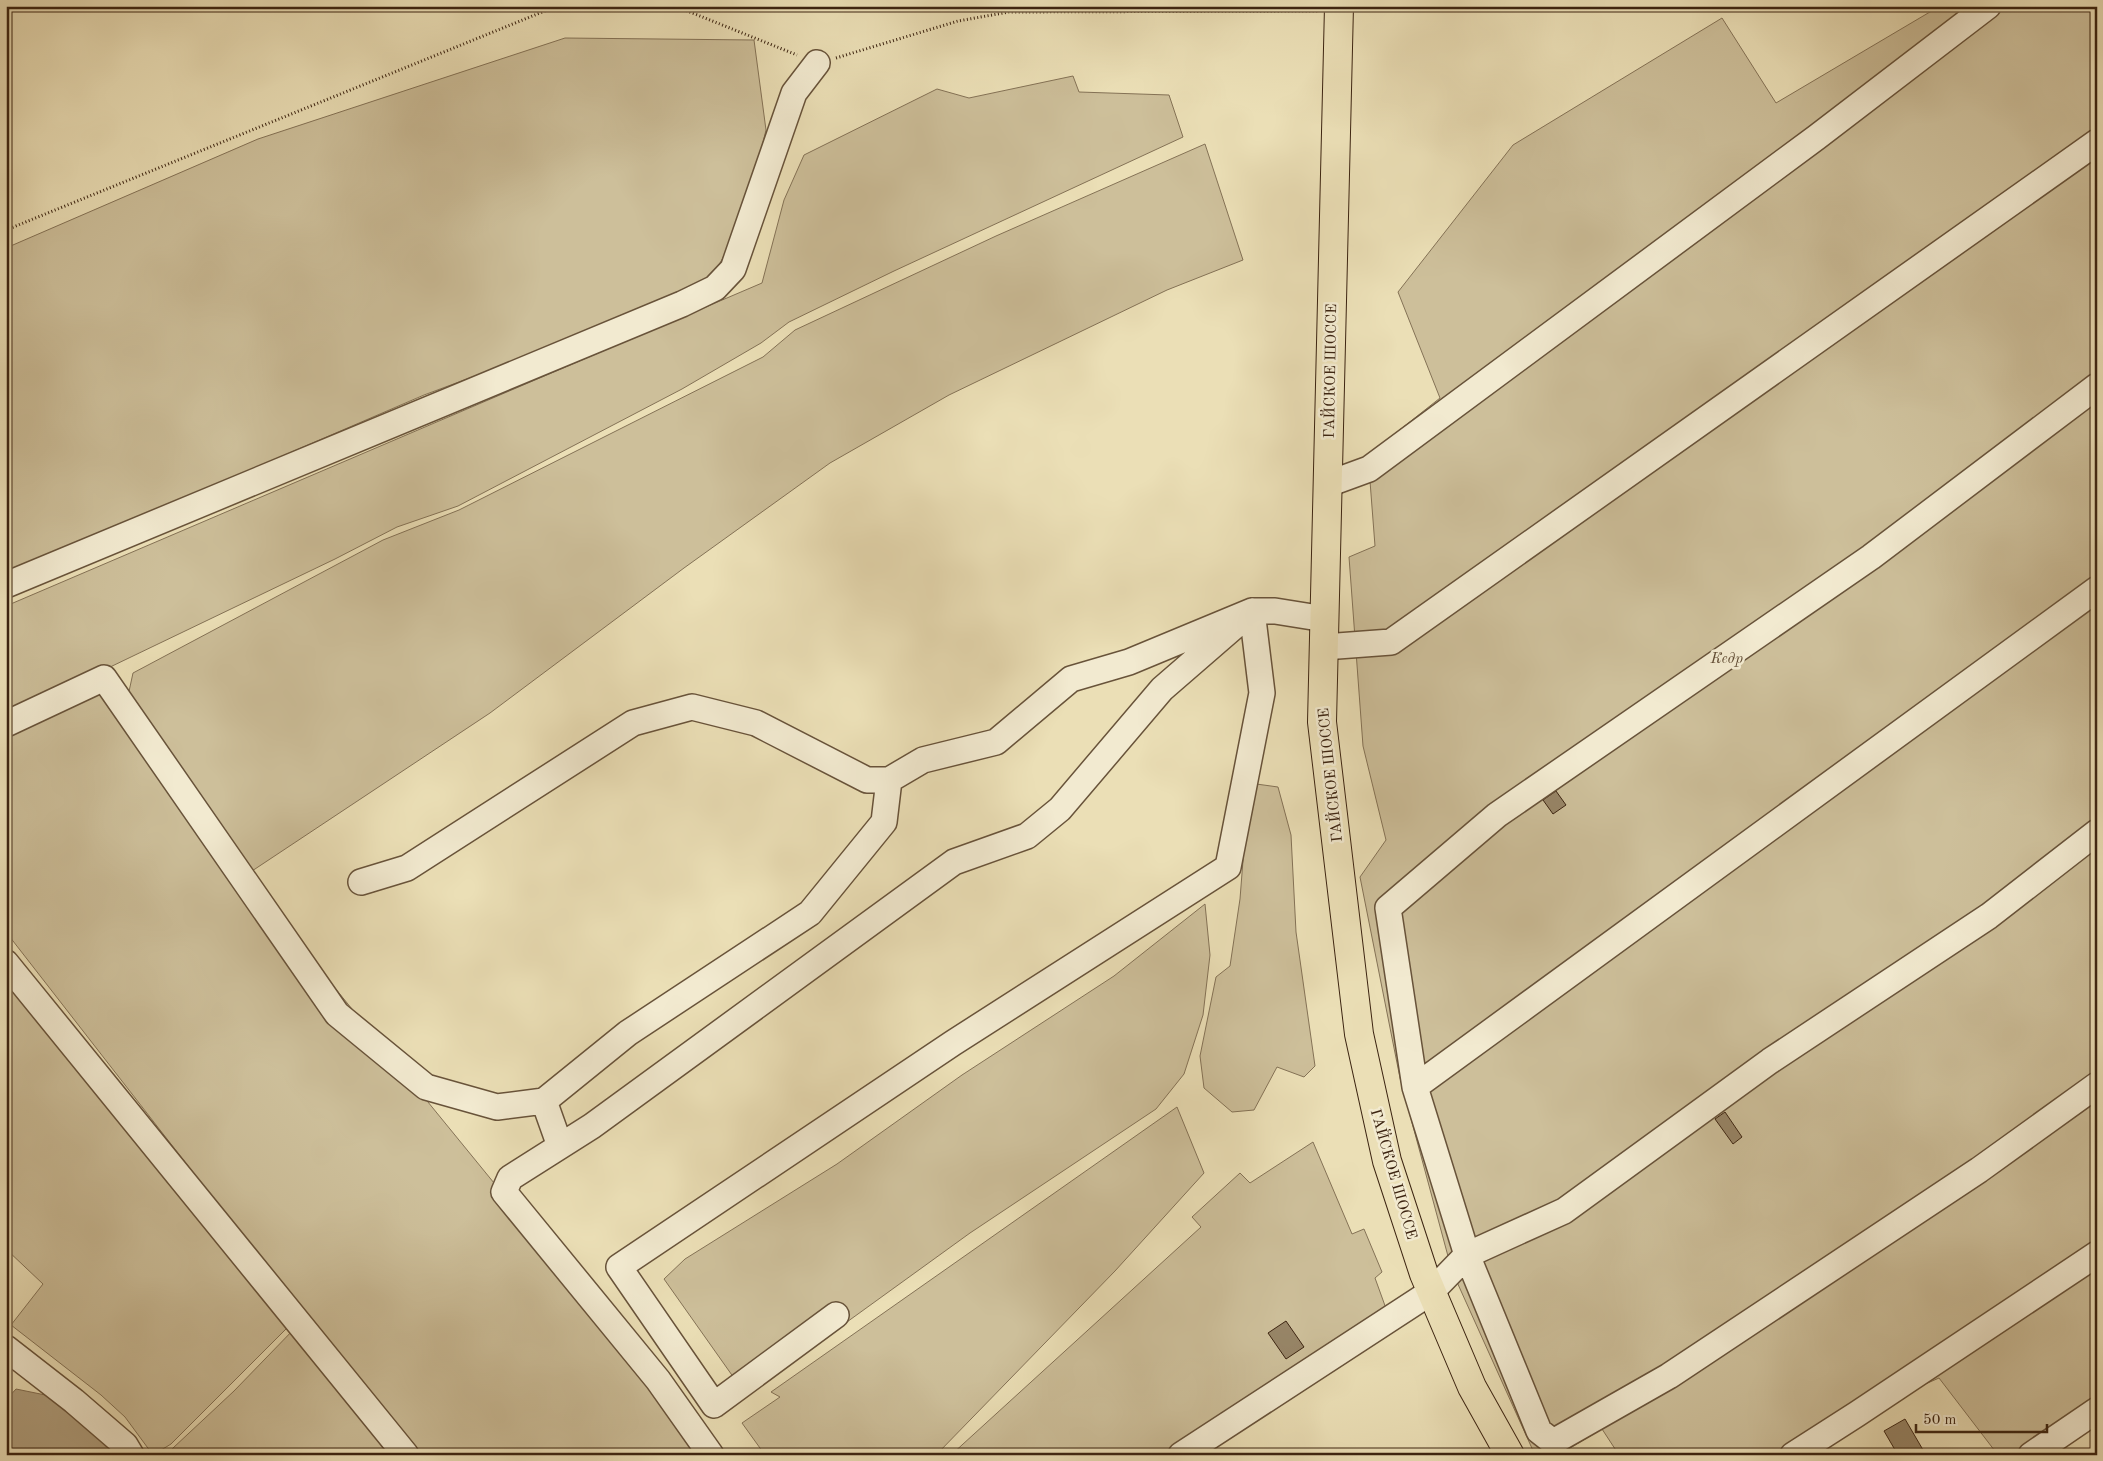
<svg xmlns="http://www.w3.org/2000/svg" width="2103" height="1461" font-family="'Old Standard TT',serif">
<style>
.green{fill:#cdbf9a;stroke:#847256}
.water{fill:#b09f7e;stroke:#826e52}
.building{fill:#978567;stroke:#3c2411}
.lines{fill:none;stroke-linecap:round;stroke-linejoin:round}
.minor-casing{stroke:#68533a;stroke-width:28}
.major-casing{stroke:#3c2411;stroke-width:30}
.path{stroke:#3c2411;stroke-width:3;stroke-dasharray:1 2.5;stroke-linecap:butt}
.minor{stroke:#f2ead0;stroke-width:25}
.major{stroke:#ebdfb6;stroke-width:28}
.labels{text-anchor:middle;stroke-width:5;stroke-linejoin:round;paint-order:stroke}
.street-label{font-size:15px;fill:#3c2411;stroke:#f2ead0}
.park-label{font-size:15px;font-style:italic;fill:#604b33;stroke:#f2ead0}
</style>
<rect width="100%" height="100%" fill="#ebdfb6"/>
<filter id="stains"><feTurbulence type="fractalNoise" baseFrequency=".004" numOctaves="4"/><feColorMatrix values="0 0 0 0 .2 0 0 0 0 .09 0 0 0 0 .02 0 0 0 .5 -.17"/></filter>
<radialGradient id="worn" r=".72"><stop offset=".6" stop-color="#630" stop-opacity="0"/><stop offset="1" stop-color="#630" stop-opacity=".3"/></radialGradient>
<!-- green -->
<path class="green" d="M 1940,6 L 2097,6 L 2097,1425 L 2052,1455 L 1998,1455 L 1939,1378 L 1898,1396 L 1803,1455 L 1619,1455 L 1602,1429 L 1558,1455 L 1535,1455 L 1452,1271 L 1400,1078 L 1360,877 L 1386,840 L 1363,746 L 1349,557 L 1375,546 L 1368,455 L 1440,398 L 1398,292 L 1513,145 L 1722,18 L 1776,103 Z
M 565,38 L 754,40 L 766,130 L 745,217 L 713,276 L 620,322 L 424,395 L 113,529 L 6,572 L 6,248 L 258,139 Z
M 1073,76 L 1079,92 L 1169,95 L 1183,137 L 894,271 L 789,322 L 761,343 L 682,389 L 458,506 L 397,527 L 335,559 L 6,717 L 6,606 L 762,283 L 784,200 L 804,155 L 937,89 L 969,98 Z
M 1205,144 L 1243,260 L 1167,290 L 949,395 L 830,463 L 684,568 L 490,713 L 252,871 L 128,696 L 133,673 L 383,540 L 459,510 L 763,357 L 795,330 L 996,236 Z
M 96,686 L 259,895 L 716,1455 L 418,1455 L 325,1342 L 6,932 L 6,728 Z
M 1249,783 L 1278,787 L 1291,835 L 1296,932 L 1315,1066 L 1304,1077 L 1277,1067 L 1254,1110 L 1232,1112 L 1204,1088 L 1200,1056 L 1216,977 L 1230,966 L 1240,899 Z
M 1205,904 L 1210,955 L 1203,1015 L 1184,1074 L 1156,1109 L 970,1233 L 746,1395 L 664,1279 L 685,1259 L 837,1164 L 962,1075 L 1114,976 Z
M 6,952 L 294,1321 L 171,1444 L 153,1455 L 125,1417 L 101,1395 L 11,1325 L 43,1284 L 6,1249 Z
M 1177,1107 L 1204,1173 L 1115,1271 L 936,1455 L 765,1455 L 742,1423 L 780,1397 L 771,1392 Z
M 1313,1142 L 1352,1234 L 1364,1229 L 1382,1272 L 1375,1278 L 1388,1314 L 1178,1455 L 951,1455 L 1201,1227 L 1192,1217 L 1240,1173 L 1250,1183 Z
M 297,1326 L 400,1455 L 168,1455 L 173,1448 L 234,1391 Z"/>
<!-- water -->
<path class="water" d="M 16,1389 L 60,1398 L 117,1455 L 6,1455 L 6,1400 Z"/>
<!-- building -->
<path class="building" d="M 1556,791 L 1566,805 L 1553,814 L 1543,800 Z
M 1725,1112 L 1742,1137 L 1733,1144 L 1715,1119 Z
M 1286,1321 L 1304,1347 L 1286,1359 L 1268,1333 Z
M 1905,1419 L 1926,1455 L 1898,1455 L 1884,1431 Z"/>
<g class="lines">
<defs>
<path id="minor" d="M 1328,484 L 1369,469 L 1817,137 L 1988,6
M 6,585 L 682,304 L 715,288 L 733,269 L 794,93 L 817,63
M 1324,647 L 1391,642 L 2097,142
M 6,724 L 104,678 L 337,1014 L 426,1087 L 497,1107 L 544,1101
M 2097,832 L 1989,916 L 1770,1061 L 1564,1211 L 1467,1255 L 1539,1431 L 1553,1442 L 1669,1376 L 1979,1170 L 2097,1085
M 361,882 L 407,868 L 633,723 L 692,707 L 756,723 L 867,780 L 889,780
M 6,963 L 406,1455
M 1415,1087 L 2097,589
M 560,1146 L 544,1101 L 628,1033 L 810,913 L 884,822 L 889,780 L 923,760 L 996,742 L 1071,679 L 1129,662 L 1252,611 L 1262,693 L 1228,867 L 953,1043 L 619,1267 L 714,1405 L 836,1315
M 6,1348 L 74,1401 L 125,1445 L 131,1455
M 711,1455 L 658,1380 L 504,1192 L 510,1178 L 592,1126 L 954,862 L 1027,836 L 1060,809 L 1162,689 L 1252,611 L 1275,611 L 1325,619
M 1181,1455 L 1431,1292 L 1467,1255 L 1415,1087 L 1388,908 L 1497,815 L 1871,557 L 2097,386
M 1793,1455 L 1857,1414 L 2097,1254
M 2031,1455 L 2097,1410"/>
<path id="major" d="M 1339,6 L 1322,722 L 1359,1034 L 1387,1161 L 1424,1274 L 1472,1387 L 1510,1455"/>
</defs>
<!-- minor casing -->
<use href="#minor" class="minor-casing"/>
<!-- major casing -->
<use href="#major" class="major-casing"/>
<!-- path -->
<path class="path" d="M 666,6 L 680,8 L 797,55
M 836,58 L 958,21 L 1009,12 L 1318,11
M 6,230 L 557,6"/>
<!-- minor -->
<use href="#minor" class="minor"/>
<!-- major -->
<use href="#major" class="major"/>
</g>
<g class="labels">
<!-- street labels -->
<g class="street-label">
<text transform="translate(1330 371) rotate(-89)" y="5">ГАЙСКОЕ ШОССЕ</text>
<text transform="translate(1330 775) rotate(-96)" y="5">ГАЙСКОЕ ШОССЕ</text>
<text transform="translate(1394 1174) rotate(74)" y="5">ГАЙСКОЕ ШОССЕ</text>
</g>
<!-- park labels -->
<g class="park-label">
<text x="1727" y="663">Кедр</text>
</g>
</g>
<!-- margin -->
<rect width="2103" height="1461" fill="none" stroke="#ebdfb6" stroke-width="25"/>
<rect x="8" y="8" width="2088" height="1446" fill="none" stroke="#3c2411" stroke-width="2.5"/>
<rect x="12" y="12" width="2078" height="1436" fill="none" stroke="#3c2411"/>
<!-- scale -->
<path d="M1916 1424v8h131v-8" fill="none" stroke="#3c2411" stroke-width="2.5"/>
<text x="1923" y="1424" font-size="15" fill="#3c2411" stroke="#f2ead0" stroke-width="4" paint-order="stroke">50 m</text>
<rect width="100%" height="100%" filter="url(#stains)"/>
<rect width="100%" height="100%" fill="url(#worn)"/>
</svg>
